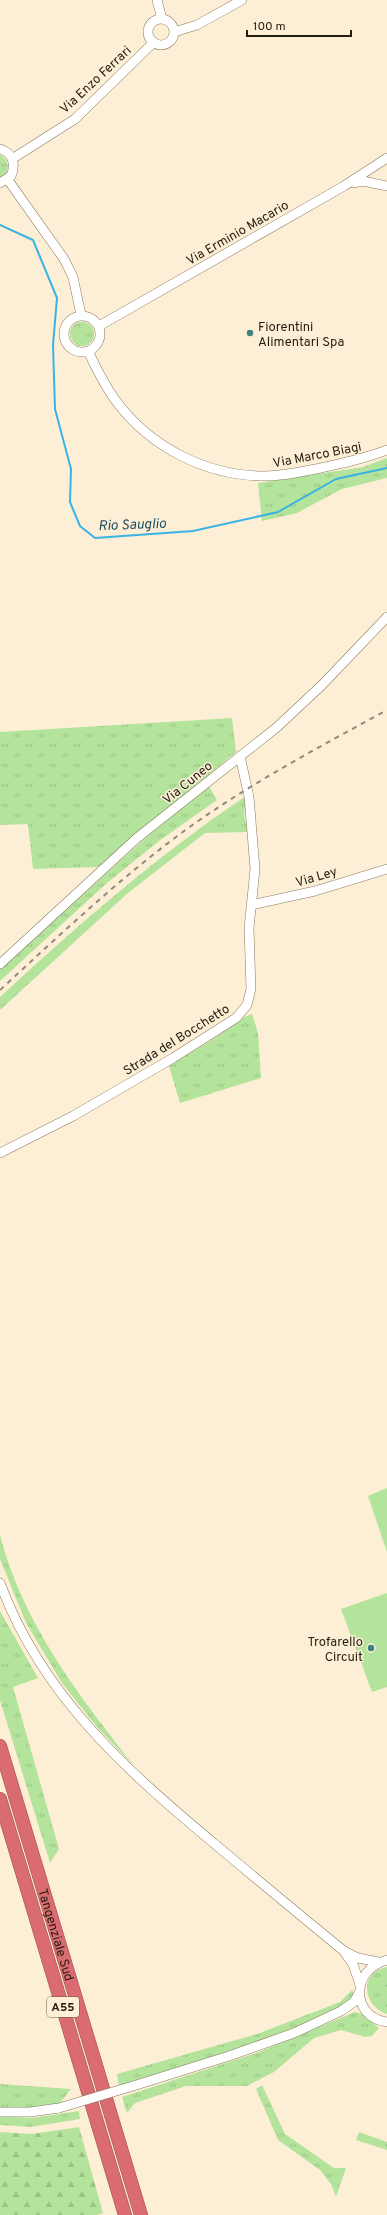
<svg xmlns="http://www.w3.org/2000/svg" width="387" height="2215" font-family="Overpass,sans-serif">
<style>
.grass{fill:url(#grass-tufts)}
.forest{fill:url(#forest-firs)}
.park{fill:#b4e49c}
.lines{fill:none;stroke-linecap:round;stroke-linejoin:round}
.stream{stroke:#39b3e4;stroke-width:2}
.minor-casing{stroke:#89795d;stroke-width:10}
.highway-casing{stroke:#9a5050;stroke-width:14}
.minor{stroke:#fff;stroke-width:9}
.highway{stroke:#d96b71;stroke-width:13}
.rail{stroke:#938976;stroke-width:2;stroke-dasharray:5 5;stroke-linecap:butt}
.minor-bridge-casing{stroke:#89795d;stroke-width:10;stroke-linecap:butt}
.minor-bridge{stroke:#fff;stroke-width:9}
.poi-dot{fill:#3b8381;stroke:#fdefd6;stroke-width:1.5}
.labels{text-anchor:middle;stroke-width:3;stroke-linejoin:round;paint-order:stroke}
.shield{fill:#fdefd6;stroke:#655c4d;stroke-width:1}
.shield-label{font-size:12px;font-weight:bold;fill:#241d12}
.street-label{font-size:13px;fill:#241d12;stroke:#fdefd6}
.poi-label{font-size:13px;fill:#241d12;stroke:#fdefd6;text-anchor:start}
.water-label{font-size:14px;font-style:italic;fill:#1d4d62;stroke:#fdefd6}
</style>
<defs>
<pattern id="grass-tufts" width="24" height="20" patternUnits="userSpaceOnUse"><rect width="24" height="20" fill="#b4e49c"/><path d="M3 7l-1-3M5 7V3M7 7l1-3M15 17l-1-3M17 17v-4M19 17l1-3" fill="none" stroke="#9bc385"/></pattern>
<pattern id="forest-firs" width="22" height="20" patternUnits="userSpaceOnUse"><rect width="22" height="20" fill="#b4e49c"/><path d="M5 1l3.5 6h-7zM16 11l3.5 6h-7z" fill="#9bc385"/></pattern>
</defs>
<rect width="100%" height="100%" fill="#fdefd6"/>
<!-- grass -->
<path class="grass" d="M 0,155 C 7,159 9,164 7,172 L 0,178 Z
M70 334a12 12 0 1 1 24 0a12 12 0 1 1-24 0Z
M 387,458 L 387,478 L 342,489 L 297,513 L 262,521 L 258,483 L 363,467 Z
M 232,718 L 236,752 L 98,867 L 33,869 L 28,824 L 0,825 L 0,732 Z
M 209,786 L 217,800 L 159,841 L 107,883 L 0,981 L 0,969 L 160,825 Z
M 246,796 L 244,815 L 248,832 L 205,833 L 128,893 L 0,1010 L 0,997 C 78,925 158,855 246,796 Z
M 252,1014 L 258,1033 L 261,1078 L 180,1103 L 169,1066 L 215,1038 L 242,1018 Z
M 0,1535 C 23,1624 79,1696 135,1767 L 97,1727 L 62,1683 L 26,1623 L 0,1559 Z
M 0,1611 L 38,1678 L 13,1687 L 59,1849 L 50,1863 L 0,1700 Z
M 387,1967 L 387,2014 C 362,2006 359,1972 387,1967 Z
M 352,1990 L 354,1994 L 352,2000 L 344,2007 L 272,2039 L 119,2086 L 117,2074 L 257,2034 L 340,2002 Z
M 355,2012 L 362,2014 L 379,2028 L 372,2036 L 365,2037 L 341,2030 L 314,2038 L 274,2072 L 247,2086 L 186,2086 L 135,2103 L 127,2113 L 122,2097 L 259,2052 Z
M 0,2084 L 71,2089 L 59,2104 L 28,2109 L 0,2108 Z
M 262,2085 L 285,2134 L 334,2168 L 346,2168 L 336,2197 L 331,2184 L 320,2170 L 278,2140 L 256,2089 Z
M 79,2111 L 80,2119 L 31,2127 L 0,2125 L 0,2116 L 32,2118 Z
M 359,2132 L 387,2142 L 387,2150 L 356,2140 Z"/>
<!-- forest -->
<path class="forest" d="M 79,2127 L 103,2213 L 97,2215 L 0,2215 L 0,2132 L 32,2134 Z"/>
<!-- park -->
<path class="park" d="M 387,1488 L 387,1552 L 368,1496 Z
M 387,1593 L 387,1687 L 372,1692 L 341,1609 Z"/>
<g class="lines">
<!-- stream -->
<path class="stream" d="M 0,225 L 33,240 L 57,298 L 53,345 L 55,409 L 71,469 L 70,502 L 80,526 L 95,538 L 193,531 L 278,512 L 336,479 L 387,468"/>
<defs>
<path id="minor" d="M 157,0 L 162,19
M148 32a13 13 0 1 1 26 0a13 13 0 1 1-26 0Z
M 174,32 L 197,25 L 242,0
M 0,149 C 13,153 16,164 11,176 L 0,183
M 12,159 L 75,119 L 154,42
M 8,180 L 64,259 L 73,277 L 81,315
M 353,183 L 363,181 L 387,186
M64 334a18 18 0 1 1 36 0a18 18 0 1 1-36 0Z
M 99,326 L 344,186 L 387,158
M 88,351 C 96,368 105,386 116,401 C 151,448 207,476 265,476 C 283,476 300,472 316,469 C 340,464 364,459 387,450
M 251,905 L 315,891 L 387,869
M 0,964 L 137,838 L 276,728 L 322,685 L 387,617
M 0,1153 L 73,1116 L 173,1058 L 236,1018 L 247,1005 L 251,989 L 249,928 L 255,869 L 249,797 L 240,756
M 0,1583 C 42,1696 126,1770 216,1845 C 259,1881 301,1916 344,1951 L 358,1958 L 378,1962
M 345,1953 L 353,1964 L 360,1985
M 387,1960 C 351,1969 350,2017 387,2022
M 133,2086 L 229,2056 L 294,2033 L 341,2011 L 354,2002 L 359,1993
M 0,2112 L 30,2112 L 59,2108"/>
<g id="highway">
<path id="s1" d="M 0,1746 L 141,2215"/>
<path d="M 0,1799 L 125,2215"/>
</g>
</defs>
<!-- minor casing -->
<use href="#minor" class="minor-casing"/>
<!-- highway casing -->
<use href="#highway" class="highway-casing"/>
<!-- minor -->
<use href="#minor" class="minor"/>
<!-- highway -->
<use href="#highway" class="highway"/>
<!-- rail -->
<path class="rail" d="M 0,990 C 62,933 123,875 191,826 C 253,782 321,746 387,710"/>
<defs>
<path id="minor-bridge" d="M 59,2108 L 133,2086"/>
</defs>
<!-- minor-bridge casing -->
<use href="#minor-bridge" class="minor-bridge-casing"/>
<!-- minor-bridge -->
<use href="#minor-bridge" class="minor-bridge"/>
</g>
<!-- markers -->
<g class="poi-dot">
<circle cx="250" cy="333" r="4"/>
<circle cx="371" cy="1648" r="4"/>
</g>
<g class="labels">
<!-- shield labels -->
<rect class="shield" x="47" y="1997" width="32" height="20" rx="3"/>
<g class="shield-label">
<text x="63" y="2011">A55</text>
</g>
<!-- street labels -->
<g class="street-label">
<text transform="translate(95 79) rotate(-43)" y="5">Via Enzo Ferrari</text>
<text transform="translate(237 232) rotate(-30)" y="5">Via Erminio Macario</text>
<text transform="translate(317 454) rotate(-11)" y="5">Via Marco Biagi</text>
<text transform="translate(187 782) rotate(-39)" y="5">Via Cuneo</text>
<text transform="translate(316 876) rotate(-16)" y="5">Via Ley</text>
<text transform="translate(176 1039) rotate(-32)" y="5">Strada del Bocchetto</text>
<text dy="5" stroke="none"><textPath href="#s1" startOffset="197">Tangenziale Sud</textPath></text>
</g>
<!-- poi labels -->
<g class="poi-label">
<text x="258" y="331">Fiorentini<tspan x="258" dy="15">Alimentari Spa</tspan></text>
<text x="363" y="1646" text-anchor="end">Trofarello<tspan x="363" dy="15">Circuit</tspan></text>
</g>
<!-- water labels -->
<g class="water-label">
<text transform="translate(132 524) rotate(-2)" y="5">Rio Sauglio</text>
</g>
</g>
<!-- scale -->
<path d="M247 30v6h104v-6" fill="none" stroke="#241d12" stroke-width="2"/>
<text x="253" y="30" font-size="12" fill="#241d12" stroke="#fdefd6" stroke-width="3" paint-order="stroke">100 m</text>
</svg>
